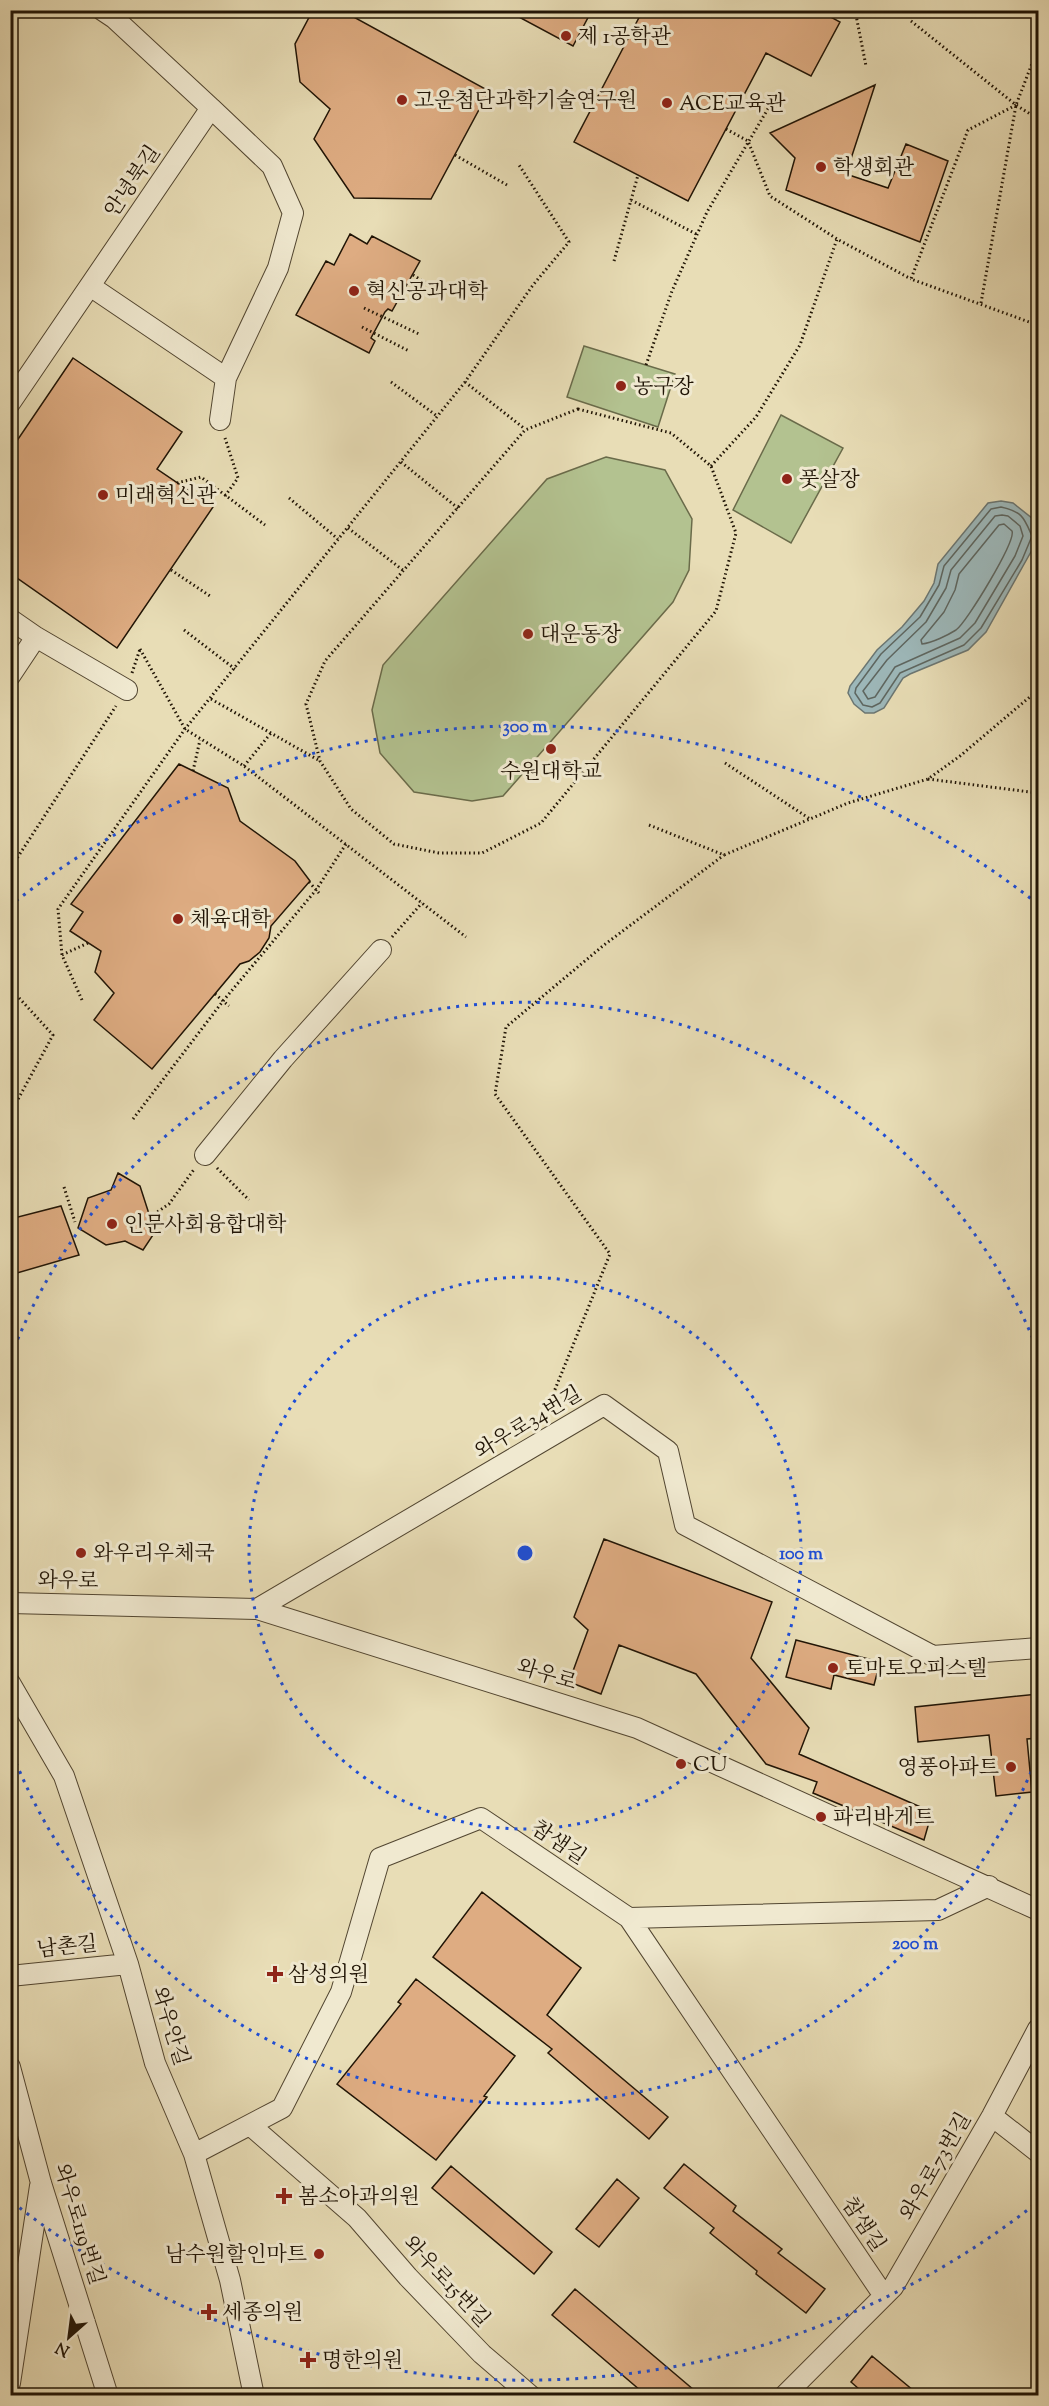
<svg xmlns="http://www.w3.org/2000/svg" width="1049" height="2406" font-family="'Sorts Mill Goudy','Noto Serif KR',serif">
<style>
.green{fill:#b3c290;stroke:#6a6b4a;stroke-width:1.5}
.water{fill:#9db8ba;stroke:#6b7672;stroke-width:1.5}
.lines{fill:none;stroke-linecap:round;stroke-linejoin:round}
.shore{stroke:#5e6660;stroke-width:1.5}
.building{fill:#deac82;stroke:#201405;stroke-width:1.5}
.minor-casing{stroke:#524631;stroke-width:22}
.path{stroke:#201405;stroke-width:3;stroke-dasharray:1.5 3;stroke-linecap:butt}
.minor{stroke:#f0e9d0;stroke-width:20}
.ring{fill:none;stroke:#1d4ed8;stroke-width:3;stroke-dasharray:3 6}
.poi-dot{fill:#8f2418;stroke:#f0e9d0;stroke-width:2}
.labels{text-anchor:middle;stroke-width:6;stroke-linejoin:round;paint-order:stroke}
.poi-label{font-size:21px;fill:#201405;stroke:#f0e9d0;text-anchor:start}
.street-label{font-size:21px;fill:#201405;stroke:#f0e9d0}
.centre{fill:#1d4ed8;stroke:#f0e9d0;stroke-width:3}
.ring-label{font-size:18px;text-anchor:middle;font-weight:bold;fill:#1d4ed8;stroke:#f0e9d0;stroke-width:6;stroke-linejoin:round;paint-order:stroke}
</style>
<rect width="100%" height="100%" fill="#e8ddb6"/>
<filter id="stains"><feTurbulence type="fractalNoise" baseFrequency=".00333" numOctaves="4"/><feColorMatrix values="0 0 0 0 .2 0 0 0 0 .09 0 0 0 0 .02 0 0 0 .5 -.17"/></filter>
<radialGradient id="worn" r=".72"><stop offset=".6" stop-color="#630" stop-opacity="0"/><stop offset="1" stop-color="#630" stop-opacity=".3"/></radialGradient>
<!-- green -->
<path class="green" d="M 584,346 L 675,374 L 658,427 L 567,397 Z
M 781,415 L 843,448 L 791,543 L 733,510 Z
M 606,457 L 665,470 L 692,519 L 689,570 L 673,602 L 503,796 L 472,801 L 414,792 L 380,753 L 372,710 L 383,665 L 547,479 Z"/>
<!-- water -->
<path class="water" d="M 1001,501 L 1013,503 L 1033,519 L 1036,540 L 1032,550 L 986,632 L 968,650 L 910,674 L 903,678 L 884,708 L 874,713 L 865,713 L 854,704 L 848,693 L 850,686 L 877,650 L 902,627 L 924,601 L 934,583 L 938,564 L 988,503 Z"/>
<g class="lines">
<!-- shore -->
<path class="shore" d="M 1001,507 C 1023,512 1024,518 1032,536 L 1022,560 L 981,628 L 964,645 L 900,673 L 880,703 L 872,707 L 863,705 L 855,693 L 856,688 L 881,654 L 920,617 L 939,585 L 944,566 L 991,509 Z
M 1002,515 L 1008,516 L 1020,526 L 1023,536 L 1015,556 L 975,623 L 960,638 L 895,667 L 875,697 L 868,699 L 863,691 L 887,660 L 926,622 L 946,588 L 951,570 L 995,516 Z
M 1004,524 L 1012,531 C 1016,541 967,622 956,630 C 948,635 932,643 922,644 L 921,640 L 944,612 L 955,590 L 959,574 L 999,525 Z"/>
</g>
<!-- building -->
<path class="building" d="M 313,10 L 341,10 L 489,91 L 431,199 L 354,198 L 314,139 L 330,109 L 300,82 L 295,44 Z
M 506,10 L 592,10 L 573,46 Z
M 643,10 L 818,10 L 840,22 L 811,76 L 766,53 L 688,201 L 574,142 Z
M 875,85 L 846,174 L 888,188 L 906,144 L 948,161 L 920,242 L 786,190 L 795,158 L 770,133 Z
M 350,234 L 367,244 L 372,236 L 420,261 L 392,311 L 388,309 L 385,312 L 371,338 L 375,341 L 369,353 L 296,315 L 326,261 L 334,265 Z
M 73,358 L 182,432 L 157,469 L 213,507 L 117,648 L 10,573 L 10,451 Z
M 179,764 L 228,788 L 240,821 L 295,861 L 310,881 L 271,926 L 269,938 L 260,952 L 249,961 L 240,964 L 152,1069 L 94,1020 L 114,993 L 95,972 L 101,951 L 70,931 L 83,912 L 71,904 Z
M 118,1173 L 140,1186 L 150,1217 L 155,1232 L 143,1250 L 125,1241 L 106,1245 L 78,1228 L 88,1198 L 111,1190 Z
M 61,1206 L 79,1255 L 10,1275 L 10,1219 Z
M 604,1539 L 772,1602 L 751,1658 L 809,1728 L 799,1754 L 932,1812 L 924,1840 L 813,1793 L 817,1782 L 766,1764 L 696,1674 L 619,1645 L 601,1694 L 569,1682 L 588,1630 L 574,1617 Z
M 796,1640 L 880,1662 L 874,1685 L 834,1675 L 831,1689 L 786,1677 Z
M 1038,1694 L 1038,1738 L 1027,1739 L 1032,1792 L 996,1796 L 989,1735 L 918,1742 L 915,1707 Z
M 482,1892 L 581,1968 L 547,2015 L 668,2117 L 649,2139 L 548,2053 L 552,2049 L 433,1957 Z
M 416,1979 L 515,2056 L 484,2096 L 487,2097 L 436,2160 L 337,2084 L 401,2004 L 398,2002 Z
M 684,2164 L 736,2206 L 733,2211 L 782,2249 L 778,2253 L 825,2289 L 806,2313 L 756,2274 L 757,2271 L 710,2233 L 714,2228 L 664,2188 Z
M 451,2166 L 552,2252 L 534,2274 L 432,2188 Z
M 617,2179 L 639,2198 L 599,2247 L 576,2229 Z
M 575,2289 L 701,2396 L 647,2396 L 552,2315 Z
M 872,2356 L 920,2396 L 867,2396 L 851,2382 Z"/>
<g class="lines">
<defs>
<path id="minor" d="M 211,108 L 272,166 L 293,213 L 278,268 L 226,378 L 220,420
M 90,286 L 226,378
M 10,403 L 211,108 L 114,18 L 102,10
M 10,619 L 36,637 L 127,690
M 10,676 L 36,637
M 205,1155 L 283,1059 L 381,950
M 10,1603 L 257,1609 L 637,1728 L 1038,1910
M 257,1609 L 604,1405 L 668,1451 L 685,1525 L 933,1656 L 1038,1648
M 10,1683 L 64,1776 L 128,1964 L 155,2063 L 194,2154 L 230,2280 L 254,2396
M 629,1918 L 938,1910 L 989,1886
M 10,1976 L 128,1964
M 10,2067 L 41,2183 L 108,2396
M 992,2116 L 1038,2152
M 250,2125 L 357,2218 L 408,2277 L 482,2354 L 531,2396
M 194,2154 L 282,2108 L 341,1992 L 380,1858 L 481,1818 L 629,1918 L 884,2296
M 10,2383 L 40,2186
M 784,2396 L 893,2287 L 992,2116 L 1038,2029"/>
</defs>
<!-- minor casing -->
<use href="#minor" class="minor-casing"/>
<!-- path -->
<path class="path" d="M 855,10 L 866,66
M 911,21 L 1016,105 L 1038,119
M 1016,105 L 968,130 L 911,279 L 1032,323
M 726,129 L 748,141 L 770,196 L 837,239 L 911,279
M 455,155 L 507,185
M 631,200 L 698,235
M 614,261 L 638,175
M 413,275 L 442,293
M 981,303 L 1016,105 L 1038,48
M 364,308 L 419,334
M 362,327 L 409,351
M 646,365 L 672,291 L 707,212 L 772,102
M 391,382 L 437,416
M 465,382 L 525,429
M 578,409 L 671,433 L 711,466 L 736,533 L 716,611 L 541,823 L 482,853 L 439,853 L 394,844 L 351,809 L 320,761 L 306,704 L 325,661 L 525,430 Z
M 401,462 L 459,509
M 711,466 L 756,417 L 800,345 L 837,239
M 177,483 L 201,477 L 265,525
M 225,496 L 238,478 L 225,438
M 289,498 L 338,539
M 348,528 L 404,571
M 171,570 L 210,596
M 184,630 L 235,669
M 140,649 L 185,729 L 244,766 L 466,937
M 132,673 L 140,649
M 211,699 L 320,761
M 725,763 L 810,819
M 244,766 L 271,733
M 193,771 L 200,740
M 928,779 L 1038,793
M 649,825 L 724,855 L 848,803 L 928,779 L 960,756 L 1038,690
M 10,869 L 116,706
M 309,882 L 319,893
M 392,937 L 422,903
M 62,955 L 88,943
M 10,988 L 53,1035 L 10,1114
M 215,994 L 229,1006
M 82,1000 L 62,955 L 58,909 L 185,729 L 465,382 L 533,285 L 569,242 L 519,165
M 133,1119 L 223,1001 L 316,890 L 346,844
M 10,1158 L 10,1159
M 217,1168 L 249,1200
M 64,1187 L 75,1222
M 10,1209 L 15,1203
M 150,1217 L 169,1204 L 195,1168
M 543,1419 L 610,1254 L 495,1094 L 506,1027 L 604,945 L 724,855"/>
<!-- minor -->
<use href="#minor" class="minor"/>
</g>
<!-- distance rings -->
<g class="ring">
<circle cx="525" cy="1553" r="276"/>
<path d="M1038 1755A551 551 0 0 1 11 1750M11 1356A551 551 0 0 1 1038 1351"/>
<path d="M1034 2205A827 827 0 0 1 16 2205M16 901A827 827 0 0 1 1034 901"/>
</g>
<!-- markers -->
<g class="poi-dot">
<circle cx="566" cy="36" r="6"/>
<circle cx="402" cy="100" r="6"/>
<circle cx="667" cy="103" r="6"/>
<circle cx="821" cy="167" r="6"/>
<circle cx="354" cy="291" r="6"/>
<circle cx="621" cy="386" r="6"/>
<circle cx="787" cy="479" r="6"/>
<circle cx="103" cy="495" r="6"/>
<circle cx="528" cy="634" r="6"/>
<circle cx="551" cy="749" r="6"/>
<circle cx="178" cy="919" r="6"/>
<circle cx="112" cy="1224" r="6"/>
<circle cx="81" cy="1553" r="6"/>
<circle cx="833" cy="1668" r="6"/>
<circle cx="681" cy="1764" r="6"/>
<circle cx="1011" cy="1767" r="6"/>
<circle cx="821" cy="1817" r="6"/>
<path d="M272 1965h6v6h6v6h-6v6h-6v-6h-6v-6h6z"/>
<path d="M281 2187h6v6h6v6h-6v6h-6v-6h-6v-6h6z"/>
<circle cx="319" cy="2254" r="6"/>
<path d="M206 2303h6v6h6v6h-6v6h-6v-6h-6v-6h6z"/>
<path d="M305 2351h6v6h6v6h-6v6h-6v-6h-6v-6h6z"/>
</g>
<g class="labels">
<!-- poi labels -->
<g class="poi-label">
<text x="578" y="43">제 1공학관</text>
<text x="414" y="107">고운첨단과학기술연구원</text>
<text x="679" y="110">ACE교육관</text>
<text x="833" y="174">학생회관</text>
<text x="366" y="298">혁신공과대학</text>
<text x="633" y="393">농구장</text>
<text x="799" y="486">풋살장</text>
<text x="115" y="502">미래혁신관</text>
<text x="540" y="641">대운동장</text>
<text x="551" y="778" text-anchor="middle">수원대학교</text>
<text x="190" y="926">체육대학</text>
<text x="124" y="1231">인문사회융합대학</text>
<text x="93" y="1560">와우리우체국</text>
<text x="845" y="1675">토마토오피스텔</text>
<text x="693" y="1771">CU</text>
<text x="999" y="1774" text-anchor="end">영풍아파트</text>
<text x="833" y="1824">파리바게트</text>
<text x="288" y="1981">삼성의원</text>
<text x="298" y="2203">봄소아과의원</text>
<text x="307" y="2261" text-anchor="end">남수원할인마트</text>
<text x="222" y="2319">세종의원</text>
<text x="322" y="2367">명한의원</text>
</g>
<!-- street labels -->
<g class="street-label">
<text transform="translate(132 181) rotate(-56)" y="7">안녕북길</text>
<text transform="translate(528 1422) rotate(-31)" y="7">와우로34번길</text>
<text transform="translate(68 1580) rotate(1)" y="7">와우로</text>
<text transform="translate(547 1674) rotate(17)" y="7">와우로</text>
<text transform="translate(559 1842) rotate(34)" y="7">참샘길</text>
<text transform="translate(67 1946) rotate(-6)" y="7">남촌길</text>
<text transform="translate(171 2026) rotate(73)" y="7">와우안길</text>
<text transform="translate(935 2166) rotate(-60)" y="7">와우로73번길</text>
<text transform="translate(80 2224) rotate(73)" y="7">와우로119번길</text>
<text transform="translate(864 2224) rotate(56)" y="7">참샘길</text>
<text transform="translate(447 2281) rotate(47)" y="7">와우로15번길</text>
</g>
</g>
<circle cx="525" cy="1553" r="9" class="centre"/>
<g class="ring-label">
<text x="525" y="732">300 m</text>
<text x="801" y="1559">100 m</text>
<text x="915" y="1949">200 m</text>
</g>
<!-- margin -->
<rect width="1049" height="2406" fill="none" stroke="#e8ddb6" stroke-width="36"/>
<rect x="12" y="12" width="1025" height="2382" fill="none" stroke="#201405" stroke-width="3"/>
<rect x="18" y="18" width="1013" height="2370" fill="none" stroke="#201405" stroke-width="1.5"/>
<!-- north arrow -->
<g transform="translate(69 2337) rotate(208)" stroke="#f0e9d0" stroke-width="4.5" paint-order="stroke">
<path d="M0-4.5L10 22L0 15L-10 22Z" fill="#201405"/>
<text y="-9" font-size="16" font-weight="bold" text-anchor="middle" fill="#201405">N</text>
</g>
<rect width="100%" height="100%" filter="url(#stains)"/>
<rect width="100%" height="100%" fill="url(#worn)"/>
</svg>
